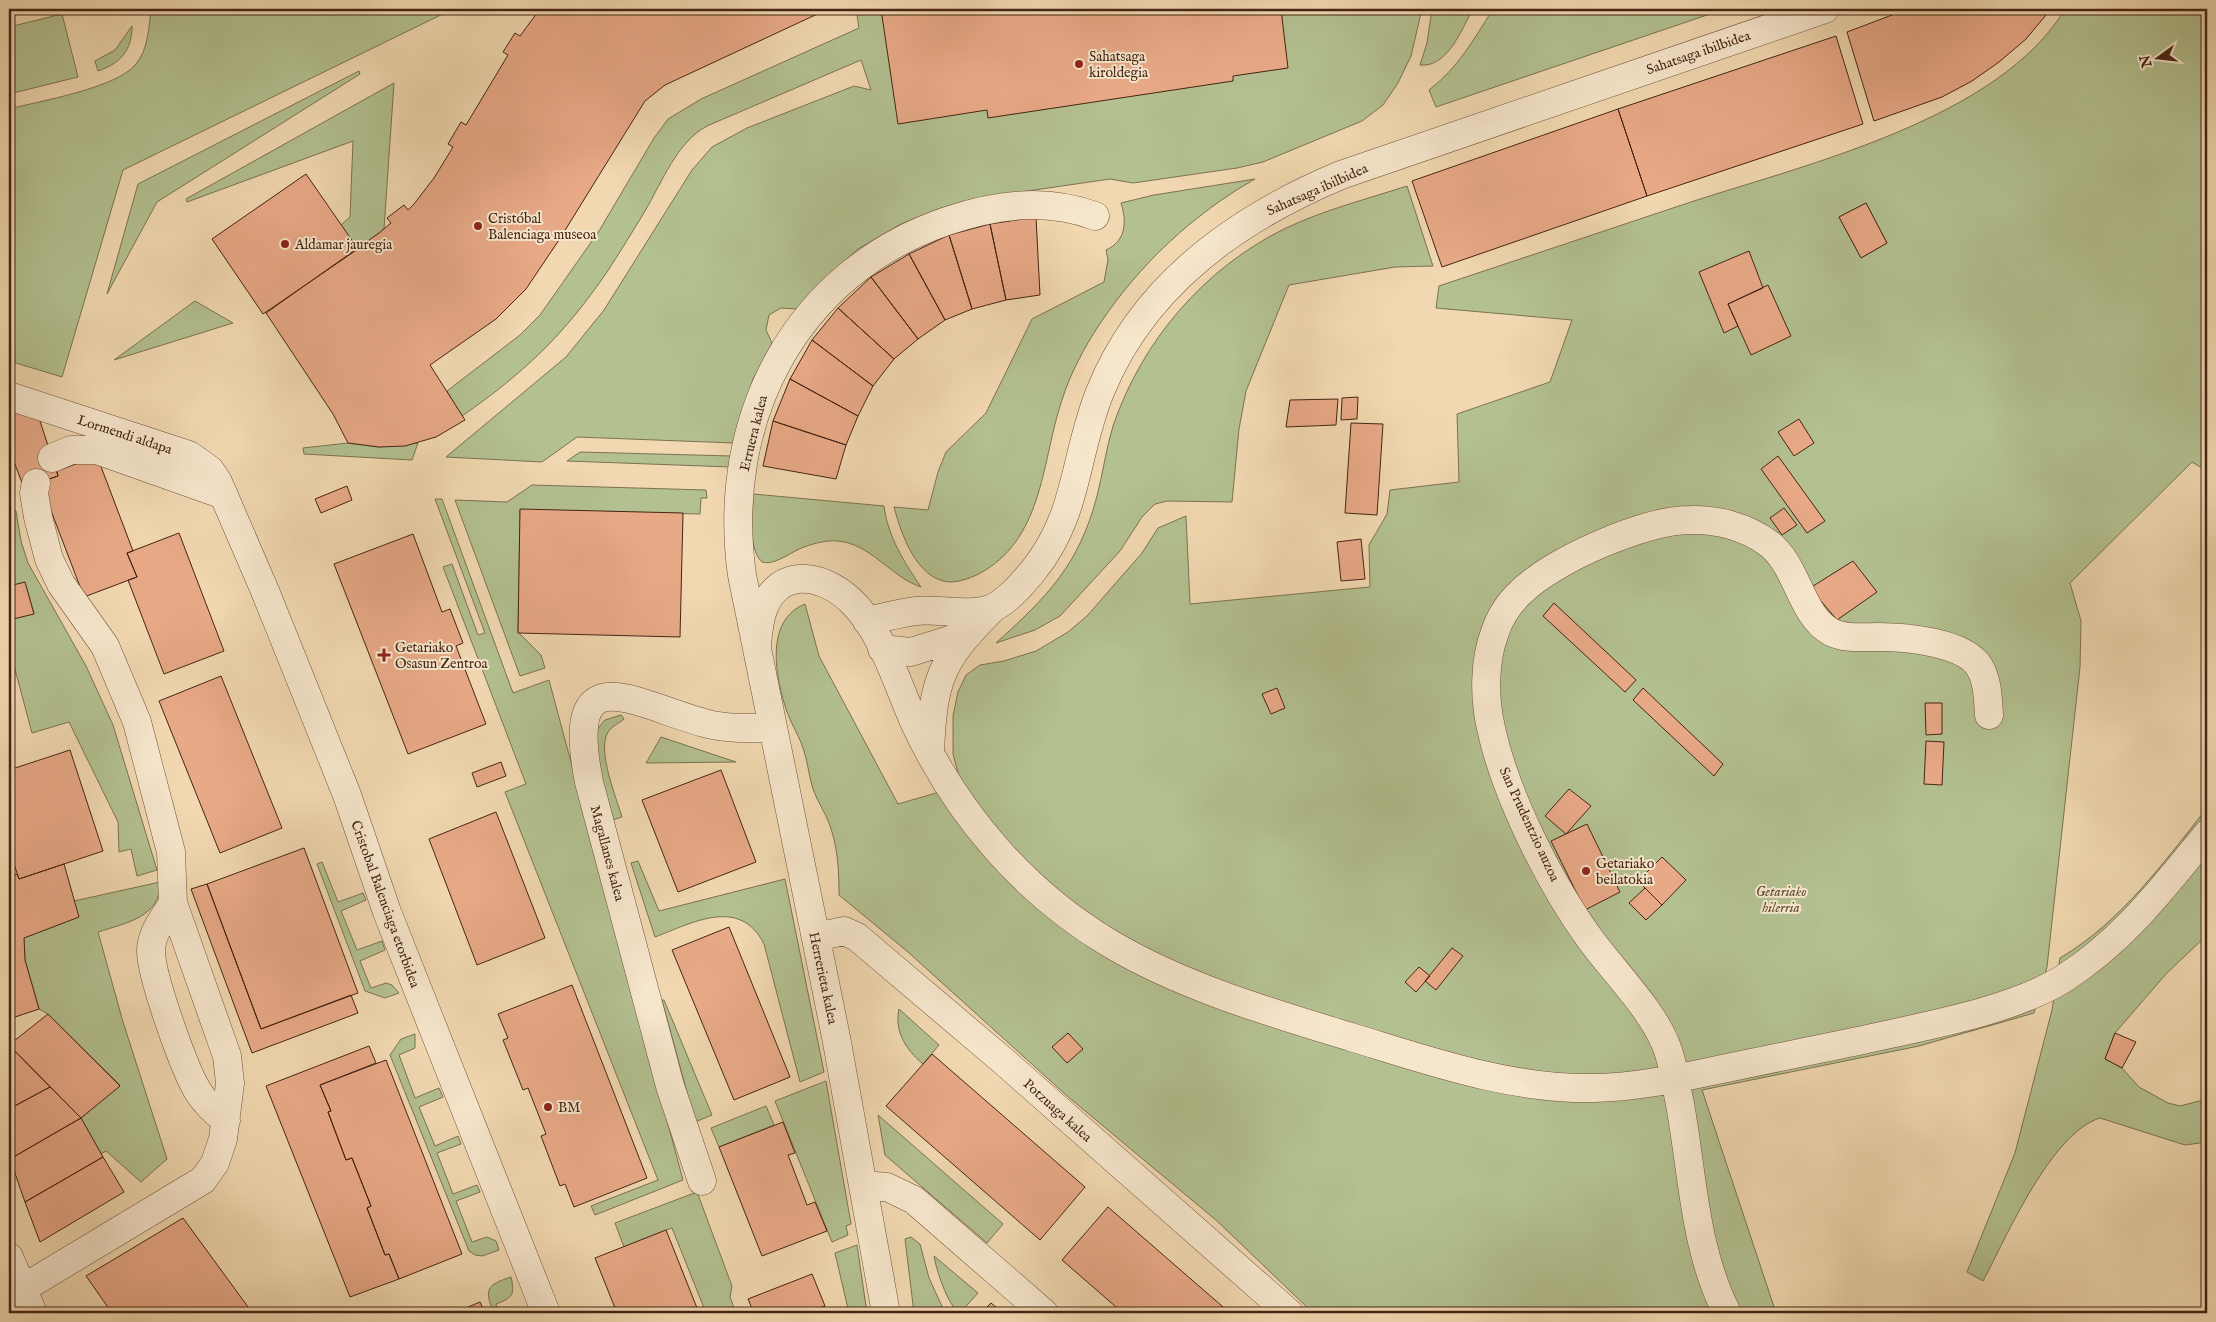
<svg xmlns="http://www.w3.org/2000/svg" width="2216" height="1322" font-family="'IM FELL English',serif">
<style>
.green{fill:#b3c090;stroke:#7c7252;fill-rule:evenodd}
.building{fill:#e8a987;stroke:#462414}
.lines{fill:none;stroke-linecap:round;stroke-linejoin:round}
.minor-casing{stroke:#71513b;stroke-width:29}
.minor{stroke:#f6e6cc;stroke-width:28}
.poi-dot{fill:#8f2418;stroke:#f6e6cc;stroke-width:2}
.labels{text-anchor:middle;stroke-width:4;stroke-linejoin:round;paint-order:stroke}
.street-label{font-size:14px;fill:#462414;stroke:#f6e6cc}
.poi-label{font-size:14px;fill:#462414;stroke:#f6e6cc;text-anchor:start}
.park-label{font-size:14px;font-style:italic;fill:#614b33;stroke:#f6e6cc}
</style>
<rect width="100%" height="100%" fill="#f1d8b0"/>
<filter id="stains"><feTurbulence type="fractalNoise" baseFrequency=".004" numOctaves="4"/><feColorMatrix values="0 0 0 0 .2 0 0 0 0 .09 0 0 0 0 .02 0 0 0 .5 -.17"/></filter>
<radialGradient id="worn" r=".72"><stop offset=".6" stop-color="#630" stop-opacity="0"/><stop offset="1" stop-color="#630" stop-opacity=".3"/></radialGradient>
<!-- green -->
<path class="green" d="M 151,9 L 453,9 L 123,170 L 62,377 L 9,361 L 9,109 C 40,101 117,88 136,64 C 148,50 149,27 151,9 Z
M 856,9 L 1422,9 L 1411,56 L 1398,83 L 1383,105 L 1362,121 L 1263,162 L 1237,168 L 1133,183 L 1110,179 L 973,199 L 938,209 L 901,224 L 858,249 L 823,280 L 797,309 L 781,308 L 769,315 L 766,330 L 772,343 L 753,379 L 734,443 L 577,437 L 542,462 L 446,457 L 566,357 L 604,310 L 692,170 L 712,147 L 747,128 L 854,86 L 871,90 L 861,60 L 707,126 C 677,142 662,182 645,211 C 633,231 620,252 607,272 C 564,335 524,373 462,416 L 447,391 L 520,335 L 540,315 L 599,231 L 654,138 L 668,119 L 701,99 L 859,28 Z
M 1432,9 L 1473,9 C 1462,28 1448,68 1420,65 L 1427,43 Z
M 1493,9 L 1715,9 L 1710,14 L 1436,107 L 1429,90 C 1458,68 1474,39 1493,9 Z
M 2065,9 L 2207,9 L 2207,471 L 2192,462 L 2070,583 L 2081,621 L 2080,667 L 2047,967 L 2034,1013 L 1919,1046 L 1702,1090 L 1776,1313 L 1313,1313 L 1217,1221 L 1066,1095 L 908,952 L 839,895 C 839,871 838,847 829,823 C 825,812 817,801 813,789 C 809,777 808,763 804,751 C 800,737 791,724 786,709 C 775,675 765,620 805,604 L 819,656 L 898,804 L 936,793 L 958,773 L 953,754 L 953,716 L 958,692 L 966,675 L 980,665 L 1004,661 L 1036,651 L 1068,632 L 1087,616 L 1142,553 L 1158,528 L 1186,516 L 1190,604 L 1370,587 L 1369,545 L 1387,514 L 1390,490 L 1459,482 L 1457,414 L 1550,382 L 1572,320 L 1436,308 L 1439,286 C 1524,258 1609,229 1694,201 C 1808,164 2000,118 2065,9 ZM 1866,203 L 1887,243 L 1861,258 L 1839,217 Z
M 62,14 L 78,77 L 9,94 L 9,27 Z
M 132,26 C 132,50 121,63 98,71 L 95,61 L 115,50 Z
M 359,71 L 360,74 L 157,202 L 107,294 L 138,184 Z
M 394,83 L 384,229 L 358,249 L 341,225 L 350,217 L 353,141 L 187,202 L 186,199 Z
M 1255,179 C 1192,215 1139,265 1099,325 C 1084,348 1070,374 1062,400 C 1042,459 1044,535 984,571 C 974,577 961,582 949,582 C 916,579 901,533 894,507 L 928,510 L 938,472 L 946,452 L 986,413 L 1032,319 L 1104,282 L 1108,260 L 1106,250 C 1126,241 1127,222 1121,203 L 1154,195 Z
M 1407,186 L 1433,266 L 1395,267 L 1289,285 L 1246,391 L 1239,429 L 1232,502 L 1167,501 L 1155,504 L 1142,517 L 1120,551 L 1060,616 L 1035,630 L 996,643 C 1047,597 1079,565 1097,496 C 1103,473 1106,449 1113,426 C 1142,341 1204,268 1286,228 C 1324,210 1367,199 1407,186 Z
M 195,301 L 233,323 L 114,360 Z
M 348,443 L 379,447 L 418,443 L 412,460 L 304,454 L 303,448 Z
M 580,452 L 732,456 L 731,467 L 567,461 Z
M 532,485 L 706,490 L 707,498 L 701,498 L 700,514 L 520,510 L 518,632 L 541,655 L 545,668 L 520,676 L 455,500 L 507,502 Z
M 753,494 L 884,506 C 888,537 904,562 921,587 C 891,577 871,544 838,541 C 827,540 815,543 804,547 C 792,551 775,566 762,562 C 747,547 753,513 753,494 Z
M 435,499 L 442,499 L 513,693 L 549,680 L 683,1180 L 595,1215 L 591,1206 L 658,1180 L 505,792 L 526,784 L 443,567 L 452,564 L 478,635 L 485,633 Z
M 9,511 L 16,511 L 21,541 L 28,563 L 86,666 L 113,725 L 157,870 L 137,876 L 131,849 L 119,852 L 118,822 L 69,722 L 32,733 L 9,647 L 9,620 L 34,613 L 25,583 L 9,586 Z
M 621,715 L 624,719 C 618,724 610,727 607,734 C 598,753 616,797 622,817 L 613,820 L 596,761 L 595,732 L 605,720 Z
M 661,737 L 736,762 L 646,763 Z
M 2207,808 L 2207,935 L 2166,974 L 2115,1033 L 2105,1059 L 2122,1068 L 2139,1087 L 2168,1103 L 2180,1106 L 2207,1099 L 2207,1142 L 2185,1145 L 2100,1118 C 2051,1133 2007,1236 1983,1281 L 1967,1272 L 2015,1153 L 2052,1010 L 2060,958 C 2121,922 2164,862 2207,808 Z
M 638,861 L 659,911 L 785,879 L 824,1072 L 800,1082 L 764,944 C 740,896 692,923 655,937 L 631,863 Z
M 322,862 L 338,902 L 363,893 L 366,900 L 341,911 L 357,950 L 382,941 L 385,950 L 360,961 L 371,988 L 386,983 L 392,985 L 399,993 L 385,998 L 365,991 L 317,864 Z
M 160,882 C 161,917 126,923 98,932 L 123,1022 L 167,1159 L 141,1182 L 106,1151 L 101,1154 L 81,1118 L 120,1085 L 48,1014 L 39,1009 L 25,960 L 24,938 L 78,917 L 74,901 Z
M 662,1000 L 664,1000 L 712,1115 L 695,1122 Z
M 899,1009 L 939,1045 L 923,1064 C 906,1050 894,1031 899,1009 Z
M 415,1034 L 415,1048 L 399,1055 L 415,1098 L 439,1088 L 443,1097 L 419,1107 L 435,1146 L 458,1136 L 461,1144 L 437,1153 L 453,1194 L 477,1185 L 480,1192 L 456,1201 L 472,1242 L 487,1237 L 496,1241 L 499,1250 L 482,1256 L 475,1255 L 469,1251 L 390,1055 L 401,1039 Z
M 826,1081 L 851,1224 L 846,1226 L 848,1235 L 832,1242 L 775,1101 Z
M 766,1106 L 774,1125 L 719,1147 L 711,1128 Z
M 878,1115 L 1003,1224 L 987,1243 L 885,1155 Z
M 697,1192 L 732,1286 L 730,1297 L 736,1313 L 706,1313 L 672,1228 L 624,1247 L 615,1223 Z
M 911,1237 L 920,1244 L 929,1278 L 945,1313 L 914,1313 L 905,1239 Z
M 857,1245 L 867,1313 L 849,1313 L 835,1253 Z
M 934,1256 L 978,1293 L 960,1313 C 948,1307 936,1269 934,1256 Z
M 511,1277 C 515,1294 513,1298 496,1304 L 499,1313 L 494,1313 C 484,1290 486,1285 511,1277 Z"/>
<!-- building -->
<path class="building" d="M 540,9 L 826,10 L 665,85 L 645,101 L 559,240 L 526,289 L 496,319 L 430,365 L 465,420 L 436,437 L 405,446 L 379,447 L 348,443 L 333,414 L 266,313 L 379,233 L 391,223 L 387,218 L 404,205 L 408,210 L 414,204 L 434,178 L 453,147 L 448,144 L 461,122 L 466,125 L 508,55 L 503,52 L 515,33 L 520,36 Z
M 881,9 L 1281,9 L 1288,68 L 1233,76 L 1233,81 L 988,118 L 987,110 L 898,124 Z
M 1908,9 L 2051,9 L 2026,39 L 1999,62 L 1972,81 L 1942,97 L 1874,121 L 1847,32 Z
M 1836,36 L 1863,124 L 1647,196 L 1618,109 Z
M 1618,109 L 1647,196 L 1442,267 L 1412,181 Z
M 306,174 L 358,249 L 263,314 L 212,239 Z
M 1866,203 L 1887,243 L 1861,258 L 1839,217 Z
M 1036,217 L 1040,295 L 1006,300 L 990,224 Z
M 990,224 L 1006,300 L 972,309 L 949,235 Z
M 949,235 L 972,309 L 945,320 L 909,254 Z
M 1749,251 L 1763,288 L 1728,304 L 1738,326 L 1724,333 L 1699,272 Z
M 909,254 L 945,320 L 918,339 L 871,277 Z
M 871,277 L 918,339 L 894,359 L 838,308 Z
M 1768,285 L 1791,336 L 1751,355 L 1728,304 Z
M 838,308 L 894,359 L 873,386 L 812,340 Z
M 812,340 L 873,386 L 858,416 L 790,379 Z
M 790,379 L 858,416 L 846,445 L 773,421 Z
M 1358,397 L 1357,419 L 1341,420 L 1342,398 Z
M 9,399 L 36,409 L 58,476 L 24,488 L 13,459 L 9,460 Z
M 1338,399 L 1336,425 L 1286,427 L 1290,400 Z
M 1799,419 L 1814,443 L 1794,456 L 1778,432 Z
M 773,421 L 846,445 L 836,479 L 763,466 Z
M 1351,423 L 1383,424 L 1377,515 L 1345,513 Z
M 97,456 L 133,551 L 127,553 L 137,577 L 84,597 L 40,482 L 58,476 L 57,471 Z
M 1778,456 L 1825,521 L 1807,533 L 1761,469 Z
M 347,486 L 352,500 L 321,513 L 315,499 Z
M 1784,508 L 1797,525 L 1782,535 L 1770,518 Z
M 520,509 L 683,513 L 680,637 L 518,633 Z
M 179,533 L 224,651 L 164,674 L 128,580 L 137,577 L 127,553 Z
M 413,534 L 442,612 L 450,609 L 463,643 L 456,646 L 486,724 L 408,754 L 334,564 Z
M 1361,539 L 1365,579 L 1341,581 L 1337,542 Z
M 1853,561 L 1877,592 L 1837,620 L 1810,588 Z
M 25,582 L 34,614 L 9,620 L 9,586 Z
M 1554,603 L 1636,680 L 1625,692 L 1543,616 Z
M 221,676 L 282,828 L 220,853 L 159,701 Z
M 1277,688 L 1285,708 L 1271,714 L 1262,694 Z
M 1643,688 L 1723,764 L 1714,776 L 1633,700 Z
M 1925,703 L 1942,703 L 1942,734 L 1926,735 Z
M 1926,741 L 1944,742 L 1942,785 L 1924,784 Z
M 70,750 L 103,851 L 19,879 L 9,849 L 9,770 Z
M 501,762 L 506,776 L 477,787 L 472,773 Z
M 721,770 L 756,862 L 678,892 L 642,800 Z
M 1569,789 L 1591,806 L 1566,834 L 1545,816 Z
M 496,812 L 545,938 L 477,965 L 429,839 Z
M 1587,824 L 1620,892 L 1585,910 L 1551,841 Z
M 304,848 L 358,993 L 261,1029 L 207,884 Z
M 1662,857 L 1686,880 L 1662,905 L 1638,881 Z
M 64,864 L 79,917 L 24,938 L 25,960 L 39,1009 L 9,1019 L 9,877 L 17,874 L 19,879 Z
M 207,884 L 261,1029 L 351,995 L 358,1013 L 252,1053 L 191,889 Z
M 1645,888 L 1662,905 L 1646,920 L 1629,903 Z
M 729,927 L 790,1077 L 734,1100 L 672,950 Z
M 1452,948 L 1463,956 L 1436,990 L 1425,981 Z
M 1419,967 L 1430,976 L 1416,992 L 1405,982 Z
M 572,985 L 647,1178 L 574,1207 L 565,1184 L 560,1186 L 541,1136 L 546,1134 L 528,1088 L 523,1090 L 503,1040 L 508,1038 L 498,1014 Z
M 48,1014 L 120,1086 L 81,1118 L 9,1045 Z
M 1068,1033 L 1083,1049 L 1067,1063 L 1052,1047 Z
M 2115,1033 L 2136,1042 L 2122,1068 L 2105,1059 Z
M 9,1045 L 50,1087 L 9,1109 Z
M 369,1046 L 376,1063 L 320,1085 L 331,1111 L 328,1112 L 346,1160 L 352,1158 L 371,1206 L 367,1208 L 385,1255 L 389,1254 L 399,1279 L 350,1297 L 266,1086 Z
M 932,1054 L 1085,1187 L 1040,1240 L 886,1106 Z
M 386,1060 L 462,1254 L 399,1279 L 389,1254 L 385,1255 L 367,1208 L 371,1206 L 352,1158 L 346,1160 L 328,1112 L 331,1111 L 320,1085 Z
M 50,1087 L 81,1118 L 10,1159 L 9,1109 Z
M 81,1118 L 103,1157 L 25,1202 L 10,1159 Z
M 783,1122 L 795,1153 L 788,1155 L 807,1205 L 815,1202 L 827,1231 L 762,1256 L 719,1147 Z
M 103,1157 L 124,1192 L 40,1242 L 25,1202 Z
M 1108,1207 L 1230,1313 L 1123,1313 L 1062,1260 Z
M 183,1218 L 251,1311 L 249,1313 L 112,1313 L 86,1276 Z
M 666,1230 L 699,1313 L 617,1313 L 595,1258 Z
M 812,1274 L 825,1306 L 817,1309 L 819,1313 L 754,1313 L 748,1299 Z
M 480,1302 L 485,1313 L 452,1313 L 454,1313 Z
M 991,1303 L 1003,1313 L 981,1313 Z"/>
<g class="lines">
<defs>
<path id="minor" d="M 9,396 L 189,455 L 210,470 L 218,482 L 265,591 L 347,795 L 387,912 L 546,1313
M 52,458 L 71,450 L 97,450 L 224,495
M 867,621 C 883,618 899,613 916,611 C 939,608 977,619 998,605 C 1012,596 1022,584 1033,571 C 1079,514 1074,456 1100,392 C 1143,285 1238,218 1341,175 L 1825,9
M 757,645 C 758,633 759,621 763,610 C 779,566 822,574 850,600 C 882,629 898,687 916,726 C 958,815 1024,892 1109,943 C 1183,987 1269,1012 1351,1037 C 1430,1061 1511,1090 1595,1088 C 1640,1087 1683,1077 1727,1068 C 1771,1059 1815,1050 1858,1041 C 1920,1027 2010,1012 2063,979 C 2124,940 2162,889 2207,834
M 882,649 L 911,652 L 965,635
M 930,753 C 933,680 940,661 992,609
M 173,903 C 164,918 151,933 151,951 C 151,976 185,1072 199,1093 C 206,1104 216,1113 226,1121
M 816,937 L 844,931 L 857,937 L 1001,1059 L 1289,1313
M 702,1181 L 670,1086 L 589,782 C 563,651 634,705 708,724 C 729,729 750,728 772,728
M 864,1185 L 887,1187 L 914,1200 L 1044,1313
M 9,1257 L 33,1313
M 22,1289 L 203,1180 L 215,1163 L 223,1139 L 230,1083 L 227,1056 L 173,903 L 171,852 L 137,722 L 105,646 L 61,584 L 49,559 L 38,517 L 34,493 L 36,483
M 886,1313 L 836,1037 L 742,575 C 720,419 795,273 947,221 C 997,204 1046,198 1095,216
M 1727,1313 C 1693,1246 1693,1172 1679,1099 C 1675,1081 1673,1062 1666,1045 C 1651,1008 1614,972 1590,939 C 1550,884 1505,794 1491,728 C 1484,698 1484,661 1495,632 C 1500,617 1509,603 1521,592 C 1553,560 1645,520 1690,520 C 1717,519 1746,527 1768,543 C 1798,565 1800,615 1831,632 C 1845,639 1863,637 1878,637 C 1905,637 1966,642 1980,668 C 1988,682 1988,700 1989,715"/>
</defs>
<!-- minor casing -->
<use href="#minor" class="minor-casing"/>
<!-- minor -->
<use href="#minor" class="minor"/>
</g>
<!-- markers -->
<g class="poi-dot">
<circle cx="1079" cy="64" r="5"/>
<circle cx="478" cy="226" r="5"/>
<circle cx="285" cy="244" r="5"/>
<path d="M381.5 647.5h5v5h5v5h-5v5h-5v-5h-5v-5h5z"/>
<circle cx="1586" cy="871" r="5"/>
<circle cx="548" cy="1107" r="5"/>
</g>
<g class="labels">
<!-- street labels -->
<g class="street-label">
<text transform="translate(1698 52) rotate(-19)" y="5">Sahatsaga ibilbidea</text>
<text transform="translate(1317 189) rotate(-24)" y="5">Sahatsaga ibilbidea</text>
<text transform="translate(753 433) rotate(-76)" y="5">Erruera kalea</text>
<text transform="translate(125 434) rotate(18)" y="5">Lormendi aldapa</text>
<text transform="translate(1530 824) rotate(65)" y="5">San Prudentzio auzoa</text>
<text transform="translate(608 853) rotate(75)" y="5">Magallanes kalea</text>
<text transform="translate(386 904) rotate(70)" y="5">Cristobal Balenciaga etorbidea</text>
<text transform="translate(824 978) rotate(78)" y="5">Herrerieta kalea</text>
<text transform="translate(1058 1110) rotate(42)" y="5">Potzuaga kalea</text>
</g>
<!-- poi labels -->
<g class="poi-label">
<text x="1089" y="61">Sahatsaga<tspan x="1089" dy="16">kiroldegia</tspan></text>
<text x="488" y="223">Cristóbal<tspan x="488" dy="16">Balenciaga museoa</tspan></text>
<text x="295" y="249">Aldamar jauregia</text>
<text x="395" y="652">Getariako<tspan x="395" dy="16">Osasun Zentroa</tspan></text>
<text x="1596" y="868">Getariako<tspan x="1596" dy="16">beilatokia</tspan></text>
<text x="558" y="1112">BM</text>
</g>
<!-- park labels -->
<g class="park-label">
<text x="1781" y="896">Getariako<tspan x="1781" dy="16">hilerria</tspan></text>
</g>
</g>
<!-- margin -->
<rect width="2216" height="1322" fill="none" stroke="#f1d8b0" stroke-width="30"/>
<rect x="10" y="10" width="2196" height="1302" fill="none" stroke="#462414" stroke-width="2.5"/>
<rect x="15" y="15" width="2186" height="1292" fill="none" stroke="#462414"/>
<!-- north arrow -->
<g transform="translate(2158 58) rotate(255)" stroke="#f6e6cc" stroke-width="4" paint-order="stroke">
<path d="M0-4L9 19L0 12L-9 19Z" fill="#462414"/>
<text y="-8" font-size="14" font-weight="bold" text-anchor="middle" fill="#462414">N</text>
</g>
<rect width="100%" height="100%" filter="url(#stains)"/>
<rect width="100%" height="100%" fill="url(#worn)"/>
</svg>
